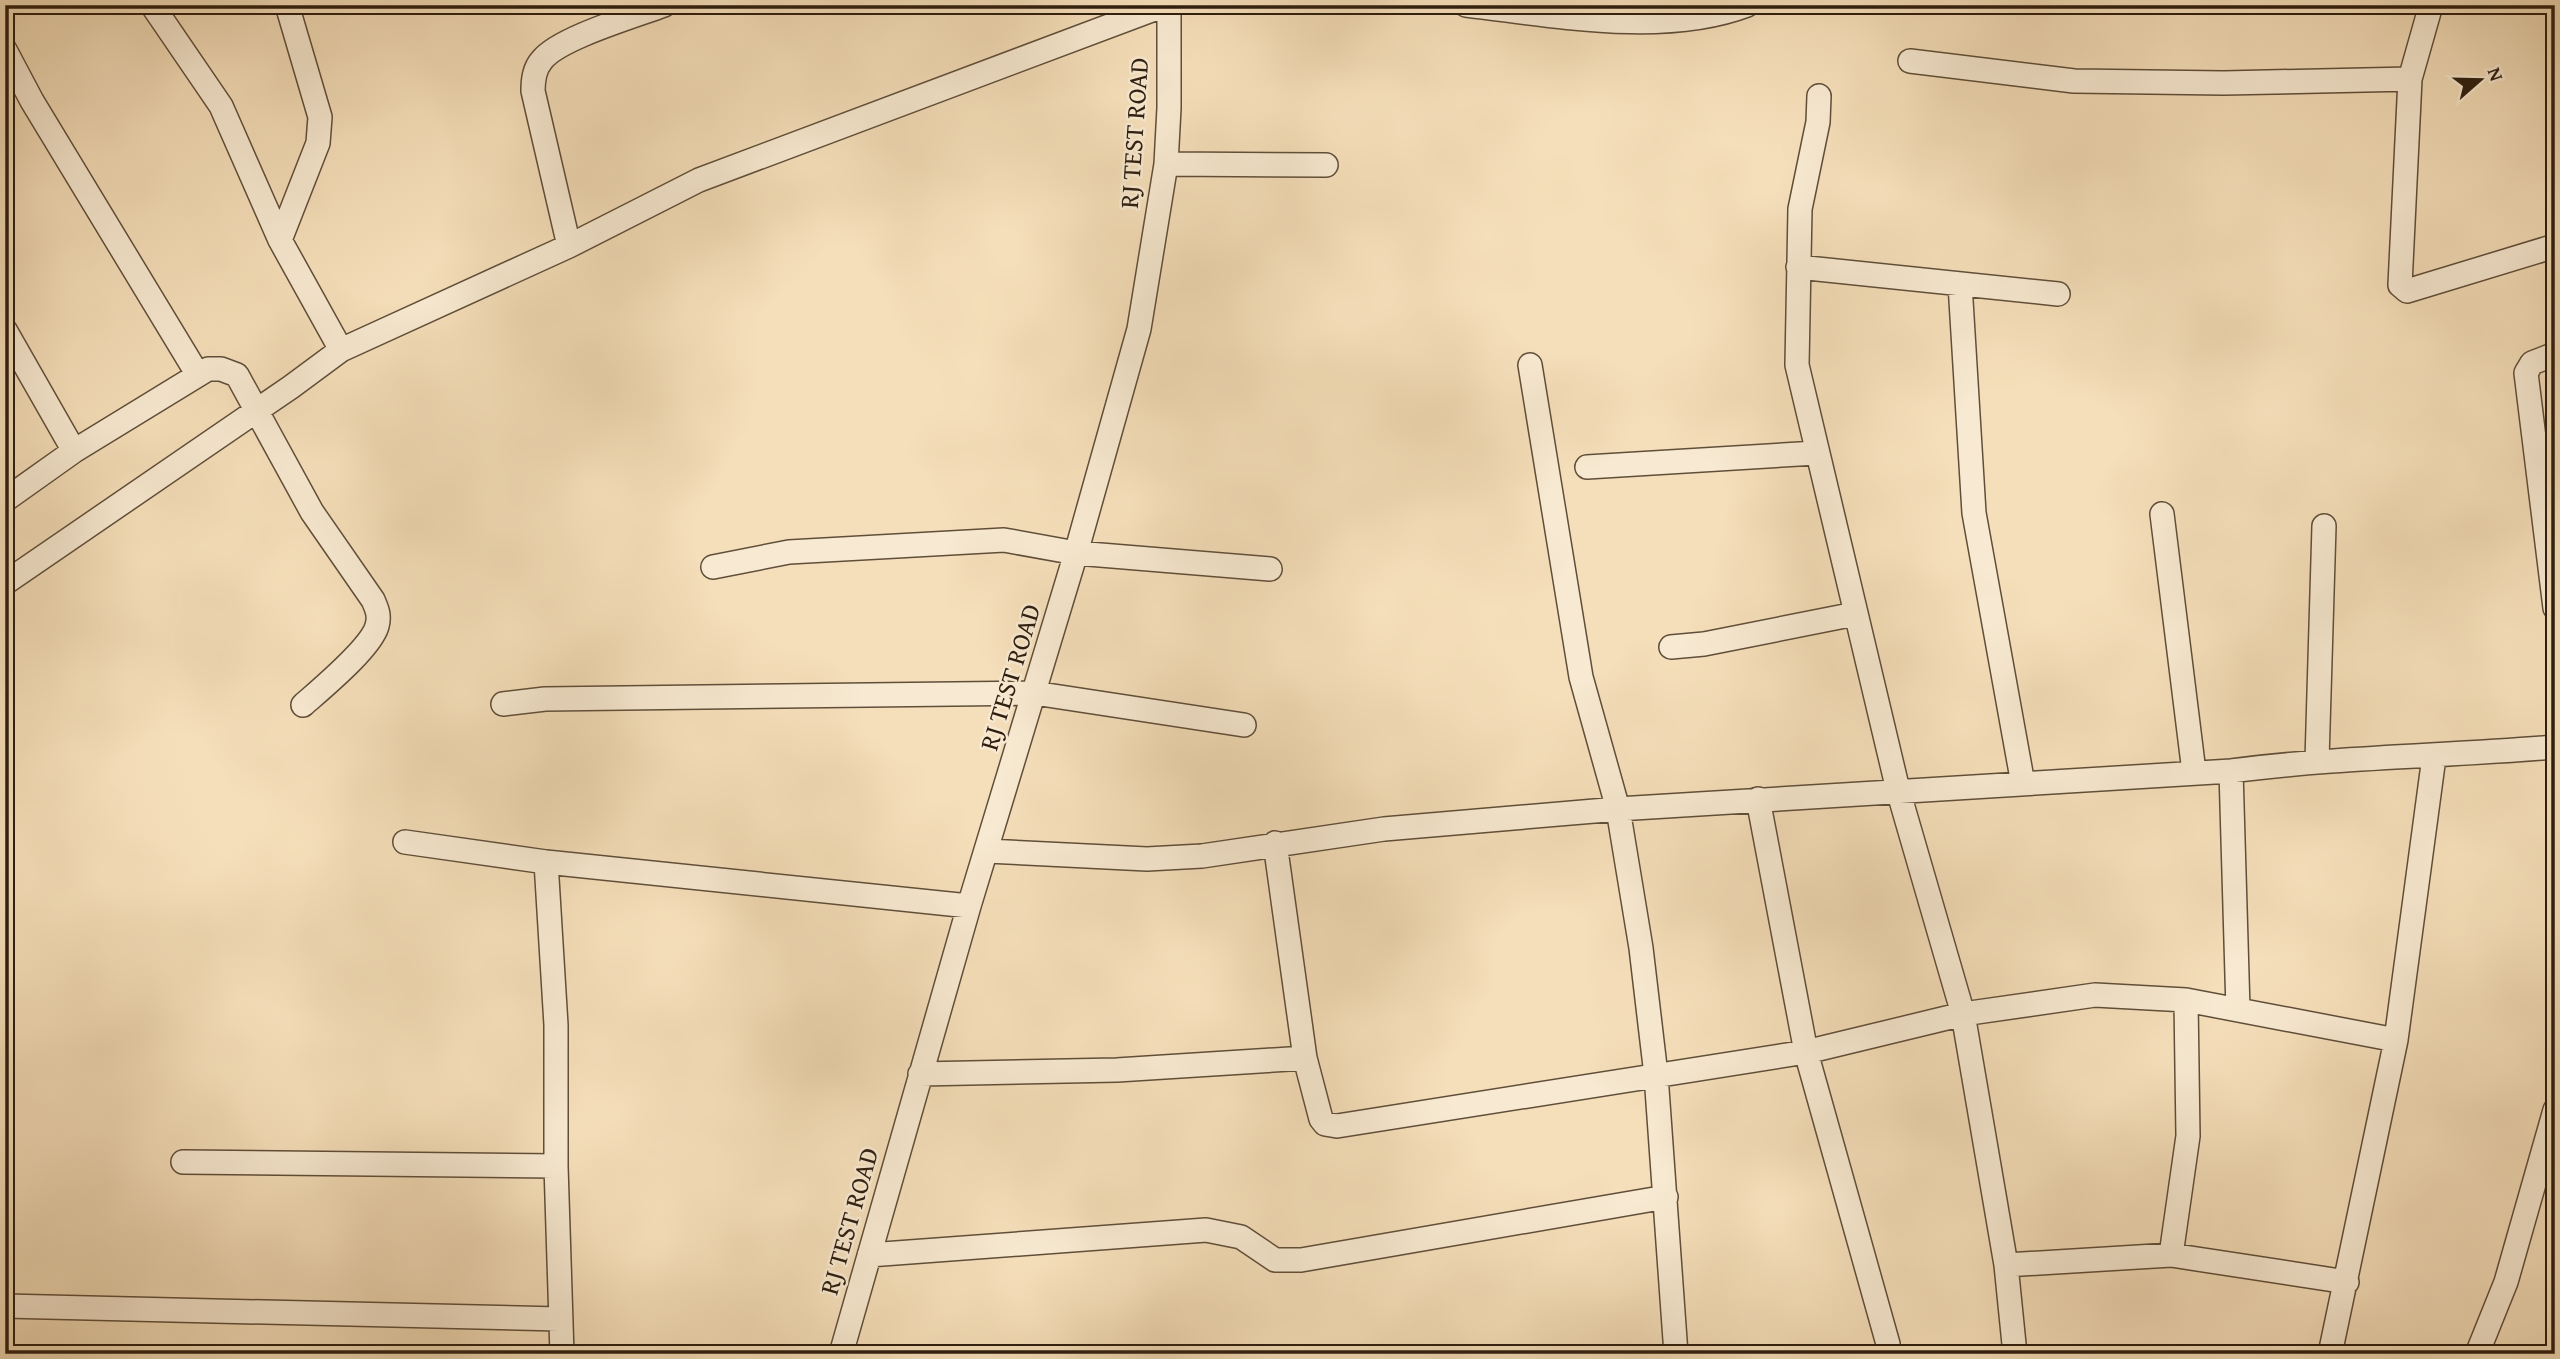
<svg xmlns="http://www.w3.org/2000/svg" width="2560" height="1359" font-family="'Gentium Book Plus',serif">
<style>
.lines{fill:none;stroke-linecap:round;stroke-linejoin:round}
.street-casing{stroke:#604e3a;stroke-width:26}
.street{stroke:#f8ead2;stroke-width:23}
.labels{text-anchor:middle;stroke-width:5;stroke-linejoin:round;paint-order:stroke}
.street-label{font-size:26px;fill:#2e1e0f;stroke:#f8ead2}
</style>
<rect width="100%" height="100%" fill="#f5dfba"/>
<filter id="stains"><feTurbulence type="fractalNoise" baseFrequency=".00286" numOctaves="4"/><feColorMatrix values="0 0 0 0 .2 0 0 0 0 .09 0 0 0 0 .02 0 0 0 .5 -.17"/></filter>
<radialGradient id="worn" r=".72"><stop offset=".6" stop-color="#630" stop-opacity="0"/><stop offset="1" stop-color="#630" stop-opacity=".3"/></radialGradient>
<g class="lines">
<defs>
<path id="street" d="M 152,5 L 221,106 L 280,240 L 341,350
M 1466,5 C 1553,15 1663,37 1747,5
M 2431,5 L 2410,79 L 2400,285 L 2407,291 L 2555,246
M 5,50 L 32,101 L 198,375
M 1910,61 L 2074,81 L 2224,83 L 2410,79
M 1819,96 L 1818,122 L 1800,209 L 1797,365 L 1898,790 L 1963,1014 L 2006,1265 L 2015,1354
M 1166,164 L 1326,165
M 280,240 L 318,143 L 320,117 L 287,5
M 569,246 L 533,91 C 533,80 534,69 542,60 C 559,38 635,16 664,5
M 1798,267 L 2058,294
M 1960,284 L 1974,513 L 2023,784
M 5,330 L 74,451
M 2555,354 L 2532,363 L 2526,373 L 2555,608
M 1530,365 L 1581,677 L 1618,809 L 1641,948 L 1656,1075 L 1676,1354
M 1587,467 L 1816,453
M 5,500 L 74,451 L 208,369 L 221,369 L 237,375 L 312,512 L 373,600 C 377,609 380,616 377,626 C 371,648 321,689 303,705
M 2162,514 L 2194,772
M 713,567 L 789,552 L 1004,540 L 1076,553 L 1270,569
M 5,583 L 291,387 L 341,350 L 569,246 L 699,180 L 1165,5
M 1671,647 L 1704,644 L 1855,614
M 503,704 L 545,699 L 1034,693 L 1244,725
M 2317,760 L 2324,526
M 2231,771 L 2238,1010
M 1758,799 L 1806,1052 L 1888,1344
M 405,842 L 546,862 L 556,1025 L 556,1166 L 562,1354
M 1275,843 L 1305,1058 L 1321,1119 L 1325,1124 L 1337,1126 L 1806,1052 L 1963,1014 L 2095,995 L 2186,1000 L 2396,1040
M 987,851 L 1147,859 L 1202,856 L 1384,829 L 1618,809 L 2231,771 C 2338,757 2447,756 2555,747
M 546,862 L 969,906
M 920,1074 L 1117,1070 L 1305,1058
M 183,1162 L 556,1166
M 869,1255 L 1206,1230 L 1241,1237 L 1275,1260 L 1301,1260 L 1666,1197
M 2171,1255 L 2188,1136 L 2186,1000
M 2006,1265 L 2171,1255 L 2347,1282
M 5,1306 L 559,1319
M 841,1354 L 969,906 L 1076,553 L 1139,329 L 1166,164 L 1169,108 L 1169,5
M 2330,1354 L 2396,1040 L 2434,757
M 2477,1354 L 2506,1282 L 2555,1110"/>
</defs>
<!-- street casing -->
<use href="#street" class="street-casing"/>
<!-- street -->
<use href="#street" class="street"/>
</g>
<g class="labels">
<!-- street labels -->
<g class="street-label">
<text transform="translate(1134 133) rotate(-86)" y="9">RJ TEST ROAD</text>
<text transform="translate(1010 677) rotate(-73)" y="9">RJ TEST ROAD</text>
<text transform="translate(849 1221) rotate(-74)" y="9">RJ TEST ROAD</text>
</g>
</g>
<!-- margin -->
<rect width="2560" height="1359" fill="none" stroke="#f5dfba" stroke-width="28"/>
<rect x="7" y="7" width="2546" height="1345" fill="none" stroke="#2e1e0f" stroke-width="3.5"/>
<rect x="14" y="14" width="2532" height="1331" fill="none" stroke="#2e1e0f" stroke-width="2"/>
<!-- north arrow -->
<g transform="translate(2480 80) rotate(70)" stroke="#f8ead2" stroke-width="5" paint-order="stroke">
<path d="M0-5L12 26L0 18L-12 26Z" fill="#2e1e0f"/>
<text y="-10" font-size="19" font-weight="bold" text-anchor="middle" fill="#2e1e0f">N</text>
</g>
<rect width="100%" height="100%" filter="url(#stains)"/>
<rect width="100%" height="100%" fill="url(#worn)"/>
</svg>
